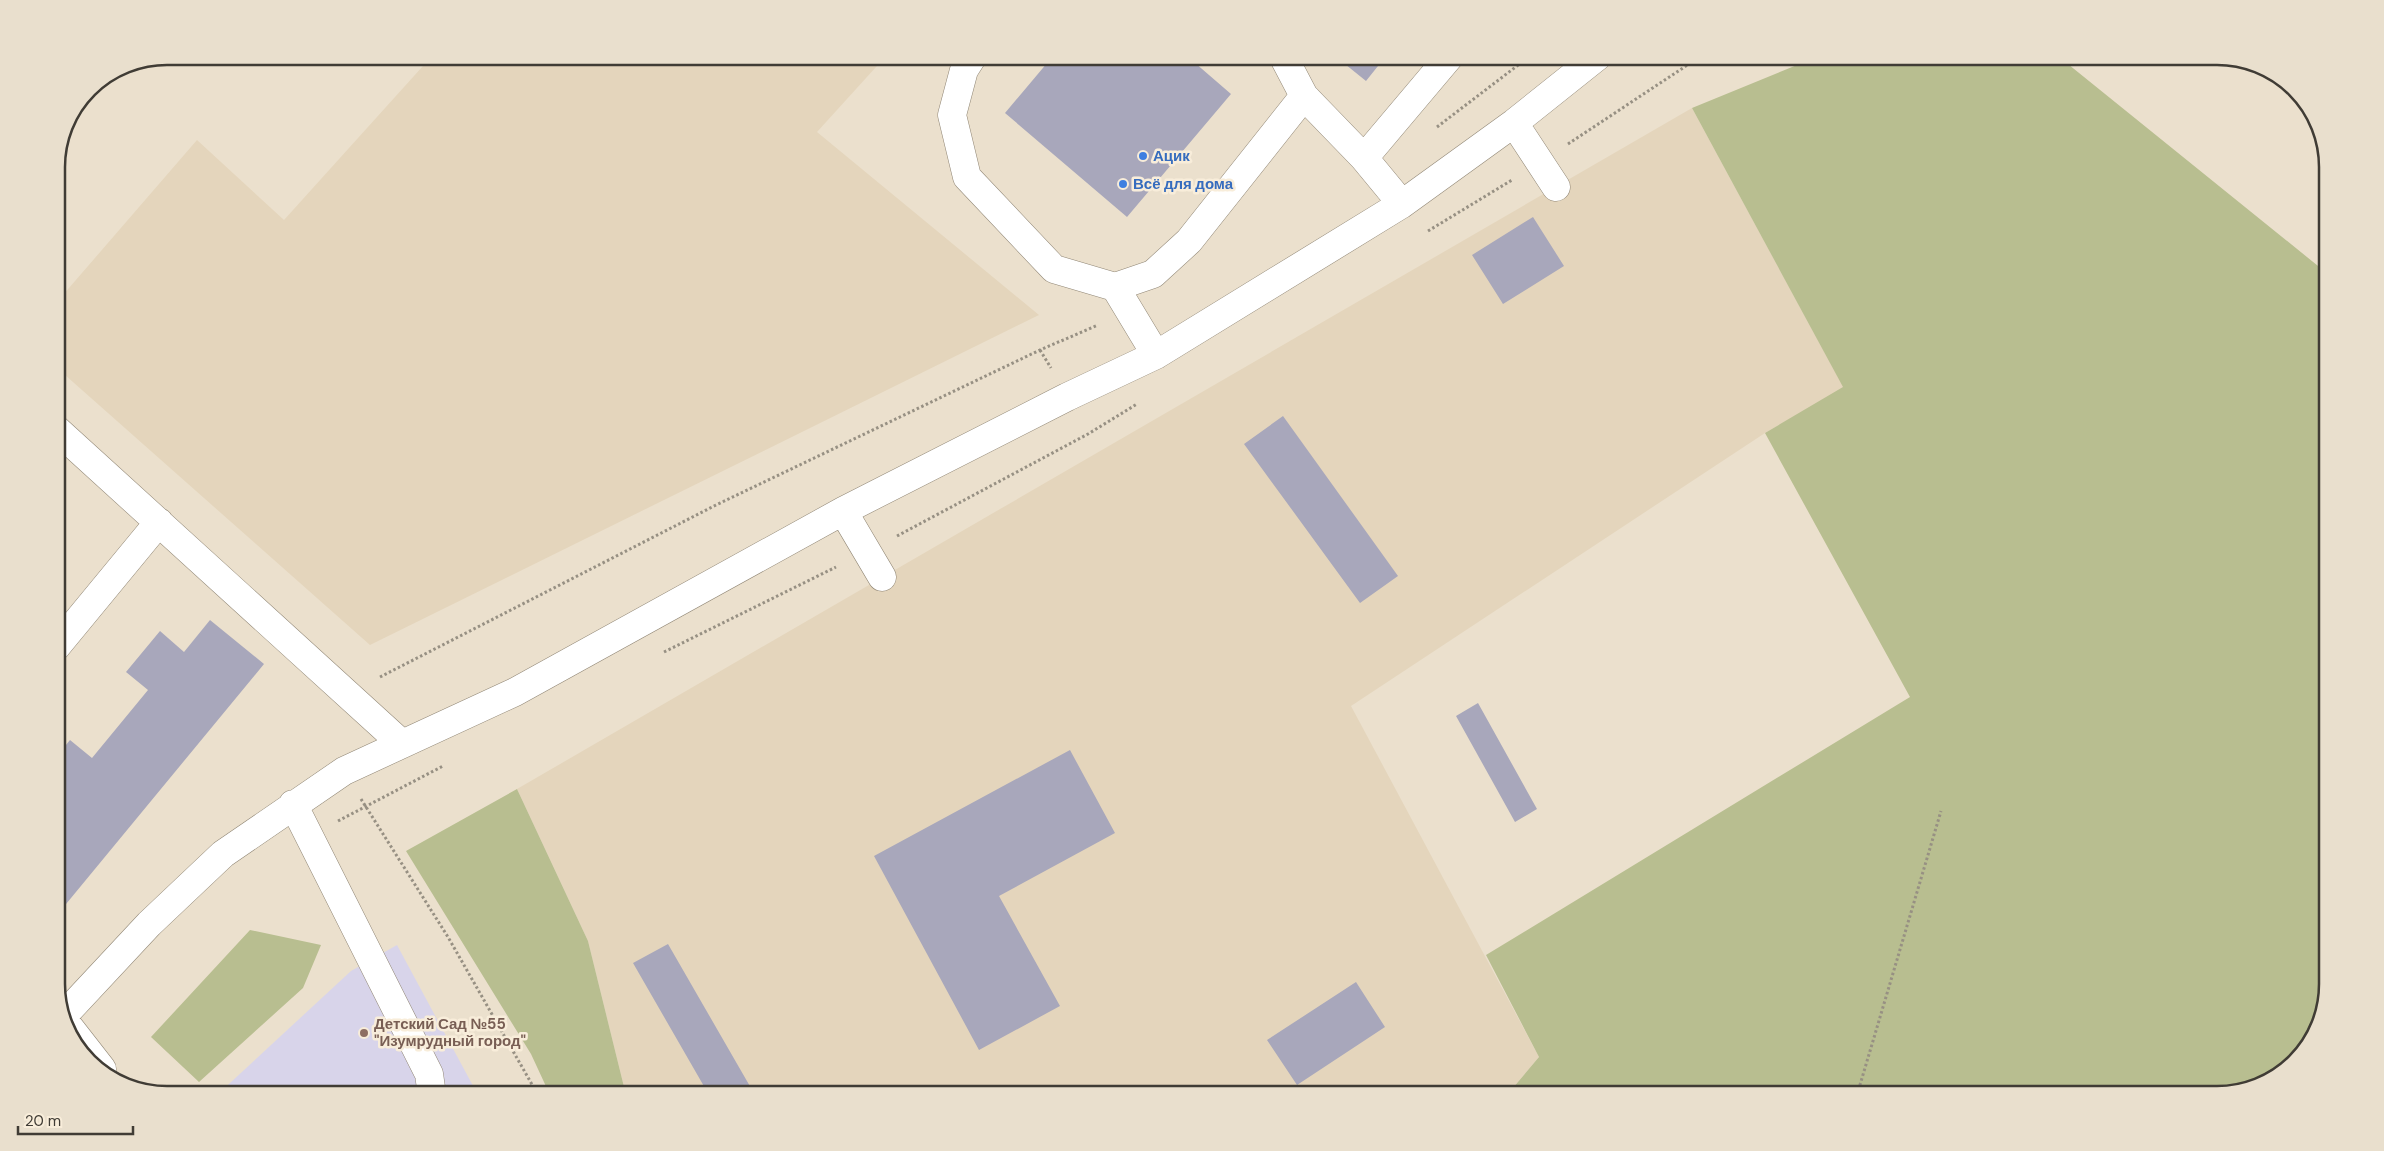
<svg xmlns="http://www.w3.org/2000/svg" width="2384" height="1151" font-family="'DM Sans',sans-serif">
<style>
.built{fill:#e4d5bc}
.education{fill:#d8d4ea}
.green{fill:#b8be90}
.building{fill:#a8a7bb}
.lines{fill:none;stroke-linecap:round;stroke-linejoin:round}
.minor-casing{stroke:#918776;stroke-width:29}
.path{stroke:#979083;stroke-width:3;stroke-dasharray:2.5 2.5;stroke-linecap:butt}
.minor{stroke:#fff;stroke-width:28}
.shop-dot{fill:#3f7fe0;stroke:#f8edda;stroke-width:2}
.education-dot{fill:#8d6e63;stroke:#f8edda;stroke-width:2}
.labels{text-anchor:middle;stroke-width:5;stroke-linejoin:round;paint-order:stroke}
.shop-label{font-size:15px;font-weight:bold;fill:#366cbe;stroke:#f8edda;text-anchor:start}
.education-label{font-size:15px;font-weight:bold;fill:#785e54;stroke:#f8edda;text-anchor:start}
.rim{fill:none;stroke:#403c35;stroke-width:2.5}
</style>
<rect width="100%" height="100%" fill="#ebe0cd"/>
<!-- built -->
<path class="built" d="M 432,56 L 886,56 L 817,132 L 1039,315 L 370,645 L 56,367 L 56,303 L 197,140 L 284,220 Z
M 1692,108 L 1844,388 L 1765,433 L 1351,706 L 1539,1057 L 1507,1095 L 626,1095 L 588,941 L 517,789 Z"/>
<!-- education -->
<path class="education" d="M 397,945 L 478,1095 L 217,1095 L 351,971 Z"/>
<!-- green -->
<path class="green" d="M 1819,56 L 2058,56 L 2328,274 L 2328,984 L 2319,1027 L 2279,1076 L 2217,1095 L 1507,1095 L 1539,1057 L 1486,955 L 1910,697 L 1765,433 L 1843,387 L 1692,108 Z
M 517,789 L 588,941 L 626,1095 L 550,1095 L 531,1054 L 406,851 Z
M 250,930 L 321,945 L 303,988 L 199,1082 L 151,1037 Z"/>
<!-- building -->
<path class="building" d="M 1053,56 L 1187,56 L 1231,94 L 1127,217 L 1005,113 Z
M 1335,56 L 1386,56 L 1366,81 Z
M 1533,217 L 1564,266 L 1503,304 L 1472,255 Z
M 1283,416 L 1398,576 L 1360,603 L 1244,444 Z
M 210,620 L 264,664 L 57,915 L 57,808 L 63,801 L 57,796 L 57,756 L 70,740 L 92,758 L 148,690 L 126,672 L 160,631 L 184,652 Z
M 1478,703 L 1537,809 L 1515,822 L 1456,716 Z
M 1070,750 L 1115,833 L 999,896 L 1060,1006 L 979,1050 L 874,856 Z
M 668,944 L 755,1095 L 709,1095 L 633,963 Z
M 1356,982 L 1385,1027 L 1297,1085 L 1267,1040 Z"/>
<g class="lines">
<defs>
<path id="minor" d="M 973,56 L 964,70 L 952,115 L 967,177 L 1054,269 L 1115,287 L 1153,274 L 1189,241 L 1304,96 L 1283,56
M 1304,96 L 1364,158 L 1450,56
M 1514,123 L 1556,187
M 1364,158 L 1402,204
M 1115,287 L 1156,355
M 56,429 L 401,743
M 843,511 L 882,577
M 56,647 L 159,522
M 293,804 L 429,1074 L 432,1095
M 65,1014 L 149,924 L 223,854 L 344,771 L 515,692 L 843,511 L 1067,397 L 1156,355 L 1402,204 L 1514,123 L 1598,56
M 70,1028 L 102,1069"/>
</defs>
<!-- minor casing -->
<use href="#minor" class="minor-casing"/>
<!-- path -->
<path class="path" d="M 1437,127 L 1530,56
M 1568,144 L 1701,56
M 1428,231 L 1512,180
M 1040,350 L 1051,368
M 897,536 L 1088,434 L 1137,404
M 664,652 L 836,567
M 380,677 L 716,505 L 1040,350 L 1098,325
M 361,799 L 448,937 L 538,1095
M 338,821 L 443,766
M 1857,1095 L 1941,811"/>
<!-- minor -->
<use href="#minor" class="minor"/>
</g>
<!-- markers -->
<g class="shop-dot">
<circle cx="1143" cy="156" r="5"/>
<circle cx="1123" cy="184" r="5"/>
</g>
<circle class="education-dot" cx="364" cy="1033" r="5"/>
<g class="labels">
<!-- shop labels -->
<g class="shop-label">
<text x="1153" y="161">Ацик</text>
<text x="1133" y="189">Всё для дома</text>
</g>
<!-- education labels -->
<g class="education-label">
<text x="374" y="1029">Детский Сад №55<tspan x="374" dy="17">"Изумрудный город"</tspan></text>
</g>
</g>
<!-- crop -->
<path d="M0 0H2384V1151H0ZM167 65H2217A102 102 0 0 1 2319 167V984A102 102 0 0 1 2217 1086H167A102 102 0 0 1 65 984V167A102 102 0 0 1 167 65Z" fill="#e9dfcd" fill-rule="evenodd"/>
<path class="rim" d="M167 65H2217A102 102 0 0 1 2319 167V984A102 102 0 0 1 2217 1086H167A102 102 0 0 1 65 984V167A102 102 0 0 1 167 65Z"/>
<!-- scale -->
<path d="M18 1126v8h115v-8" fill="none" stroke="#403c35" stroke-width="2.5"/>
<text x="25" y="1126" font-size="15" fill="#403c35" stroke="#f8edda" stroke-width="4" paint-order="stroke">20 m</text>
</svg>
